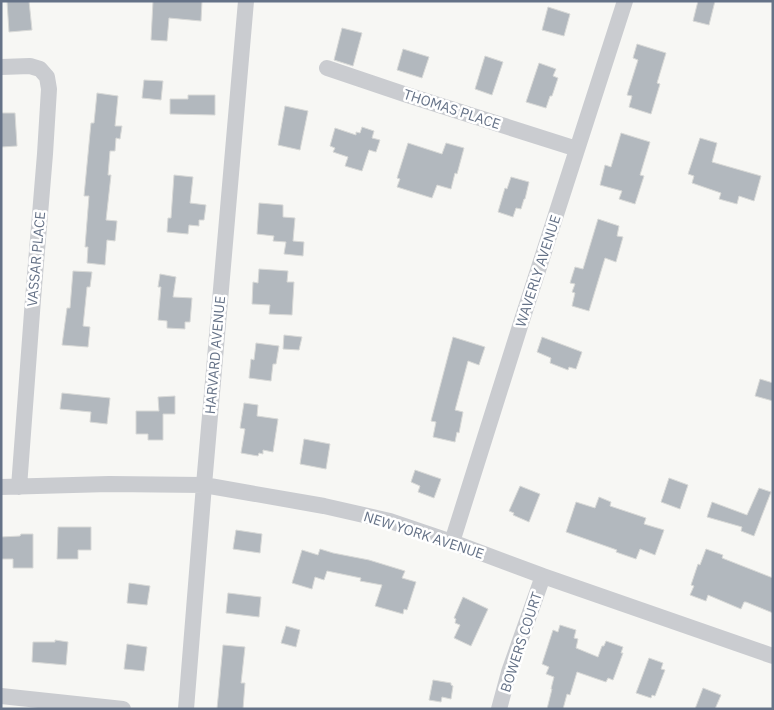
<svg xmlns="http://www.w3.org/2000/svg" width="774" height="710" font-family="'IBM Plex Sans',sans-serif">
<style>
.building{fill:#b2b8be;stroke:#d8d9d7}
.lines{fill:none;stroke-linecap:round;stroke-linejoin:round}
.minor{stroke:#caccd0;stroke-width:16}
.labels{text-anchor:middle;stroke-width:5;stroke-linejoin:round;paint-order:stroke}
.street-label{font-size:14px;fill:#657287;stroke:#fff}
</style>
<rect width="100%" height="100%" fill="#f7f7f4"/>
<!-- building -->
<path class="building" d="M 7,1 L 29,1 L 32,30 L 9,32 Z
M 153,1 L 202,1 L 201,21 L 169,18 L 167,41 L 151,40 Z
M 698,1 L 715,1 L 709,25 L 693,21 Z
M 548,7 L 570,14 L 564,36 L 542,30 Z
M 342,28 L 362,33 L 353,66 L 334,60 Z
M 637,44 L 666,53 L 657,83 L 660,84 L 651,114 L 629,107 L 632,96 L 627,95 L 638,60 L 633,58 Z
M 403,49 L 429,57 L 422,78 L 397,70 Z
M 485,56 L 503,62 L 492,95 L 475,89 Z
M 539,63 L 556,69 L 553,76 L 558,78 L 552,96 L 550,96 L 546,108 L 526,102 Z
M 144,80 L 163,81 L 161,100 L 142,98 Z
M 97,93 L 118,96 L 115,126 L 122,126 L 120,139 L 116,138 L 115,151 L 110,151 L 108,175 L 111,175 L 106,220 L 117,221 L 115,241 L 107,240 L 105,265 L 87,263 L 88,247 L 85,247 L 89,196 L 84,196 L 91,123 L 94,123 Z
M 188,95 L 215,95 L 215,115 L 170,114 L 170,99 L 188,99 Z
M 285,106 L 308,111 L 300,150 L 278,145 Z
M 1,113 L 15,113 L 17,146 L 1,147 Z
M 362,127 L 374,131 L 372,138 L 380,140 L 376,152 L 369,150 L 362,171 L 345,166 L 348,157 L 333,152 L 335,148 L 330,146 L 335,128 L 356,135 L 356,132 L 360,133 Z
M 621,133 L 650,142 L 640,175 L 644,176 L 635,204 L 619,199 L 622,191 L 600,185 L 605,165 L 611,167 Z
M 700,138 L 717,143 L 712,162 L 761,176 L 754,201 L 739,196 L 737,204 L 719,199 L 721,193 L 692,183 L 694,176 L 688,174 Z
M 408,143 L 442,154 L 446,143 L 464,148 L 457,174 L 455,173 L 451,189 L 437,185 L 432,198 L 397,187 L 400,179 L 397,178 Z
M 174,175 L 193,177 L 190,203 L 206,205 L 204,220 L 199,220 L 199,226 L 189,225 L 188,234 L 167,232 L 168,218 L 171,218 Z
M 511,177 L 529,182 L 525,199 L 524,199 L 521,209 L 516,208 L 513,217 L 498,212 L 505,188 L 507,189 Z
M 259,203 L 283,205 L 283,217 L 295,218 L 293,241 L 304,242 L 303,256 L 284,254 L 286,242 L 273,241 L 274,236 L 257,234 Z
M 598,219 L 619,226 L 617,236 L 623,237 L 616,262 L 605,258 L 589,311 L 572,306 L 575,293 L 572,292 L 575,284 L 570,283 L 575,267 L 583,269 Z
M 259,269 L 288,271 L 287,282 L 294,282 L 292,315 L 269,314 L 270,305 L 252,304 L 253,282 L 258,283 Z
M 73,271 L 92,272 L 90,287 L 87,287 L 83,326 L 90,327 L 88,347 L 62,345 L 67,308 L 70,308 Z
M 160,274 L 176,277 L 173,297 L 192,298 L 190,322 L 185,322 L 185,329 L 167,328 L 167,321 L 158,320 L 161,287 L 158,287 Z
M 284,335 L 302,337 L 299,350 L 283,349 Z
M 453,337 L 485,347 L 479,365 L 468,361 L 455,410 L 463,412 L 459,433 L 457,432 L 455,442 L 433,437 L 436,422 L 431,421 Z
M 542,337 L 582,352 L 576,369 L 569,367 L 568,370 L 550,363 L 551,358 L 537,352 Z
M 256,343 L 279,346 L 276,364 L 273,364 L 271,381 L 249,378 L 251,359 L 254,360 Z
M 760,379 L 773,383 L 773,401 L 755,396 Z
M 62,393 L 110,398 L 107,424 L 90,422 L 91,412 L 60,409 Z
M 175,396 L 175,414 L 163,414 L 163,440 L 148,440 L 148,434 L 136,434 L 136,411 L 159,411 L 158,397 Z
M 244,403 L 258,405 L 257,416 L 278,419 L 273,452 L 263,450 L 263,454 L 259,453 L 258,456 L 241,453 L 245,429 L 240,428 Z
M 304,439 L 330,444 L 326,469 L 300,464 Z
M 415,470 L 441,479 L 434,498 L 418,492 L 420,486 L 411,482 Z
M 669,478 L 688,485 L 680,509 L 661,502 Z
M 520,486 L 540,494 L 529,522 L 513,515 L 514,513 L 509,511 Z
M 759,488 L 771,492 L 754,536 L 741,531 L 742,527 L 707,517 L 712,502 L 747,515 Z
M 599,497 L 611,502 L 610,506 L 646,518 L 644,524 L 664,530 L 655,555 L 640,549 L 636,559 L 616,552 L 617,550 L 566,532 L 576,502 L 595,508 Z
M 58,527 L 91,527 L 91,550 L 78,550 L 78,559 L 57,559 Z
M 236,530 L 262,534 L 260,553 L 233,549 Z
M 21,534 L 33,534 L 33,568 L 13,568 L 13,559 L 1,559 L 1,537 L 20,536 Z
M 320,549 L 333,553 L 369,560 L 405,571 L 402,578 L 416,582 L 407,610 L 404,609 L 403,614 L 375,606 L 382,585 L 360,581 L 361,578 L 327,571 L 324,580 L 315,577 L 312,589 L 292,583 L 302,550 L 318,555 Z
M 706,549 L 723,555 L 722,558 L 773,578 L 773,613 L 746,602 L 744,602 L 741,609 L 708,595 L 706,601 L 690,595 L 694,586 L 691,585 L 698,564 L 700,565 Z
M 129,583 L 150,586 L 147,605 L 127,603 Z
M 228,593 L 261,597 L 259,617 L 226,613 Z
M 463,597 L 488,609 L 471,646 L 454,638 L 460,625 L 455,623 L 456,619 L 454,618 Z
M 560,625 L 576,630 L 574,638 L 578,639 L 576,648 L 598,657 L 602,646 L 604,646 L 606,641 L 623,647 L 621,653 L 623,653 L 613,680 L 608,678 L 606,682 L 577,672 L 570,695 L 567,694 L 563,709 L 547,709 L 552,689 L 551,689 L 554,677 L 546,674 L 549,667 L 542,664 L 553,630 L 558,632 Z
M 286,626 L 300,630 L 296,647 L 281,643 Z
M 55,640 L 68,642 L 66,665 L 32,662 L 33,642 L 55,642 Z
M 127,644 L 147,647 L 144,671 L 124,669 Z
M 223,645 L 245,647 L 241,683 L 245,683 L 243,709 L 217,709 Z
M 649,658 L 663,663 L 661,669 L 665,670 L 655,696 L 652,695 L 651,698 L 636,693 Z
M 433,680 L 451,683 L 451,685 L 453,686 L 451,699 L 442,697 L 441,702 L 429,700 Z
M 703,688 L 721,695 L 715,709 L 695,709 Z"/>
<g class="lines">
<!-- minor -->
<path class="minor" d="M 1,67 L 30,66 L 40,69 L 47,77 L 49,89 L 45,154 L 33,299 L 19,487
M 327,68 L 404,94 L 577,149
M 1,487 L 109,484 L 204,485 L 324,506 L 390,521 L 452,542 L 543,576 L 773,656
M 452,542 L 521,323 L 625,1
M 1,696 L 123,709
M 186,709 L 204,485 L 246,1
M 499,709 L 509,672 L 543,576"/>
</g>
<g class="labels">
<!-- street labels -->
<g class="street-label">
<text transform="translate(452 109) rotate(18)" y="5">THOMAS PLACE</text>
<text transform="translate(36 259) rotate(-85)" y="5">VASSAR PLACE</text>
<text transform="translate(538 271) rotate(-72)" y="5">WAVERLY AVENUE</text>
<text transform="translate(215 355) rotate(-85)" y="5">HARVARD AVENUE</text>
<text transform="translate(424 535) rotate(18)" y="5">NEW YORK AVENUE</text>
<text transform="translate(521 642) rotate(-72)" y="5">BOWERS COURT</text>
</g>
</g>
<!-- border -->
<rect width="774" height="710" fill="none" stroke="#657287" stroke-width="5"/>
</svg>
